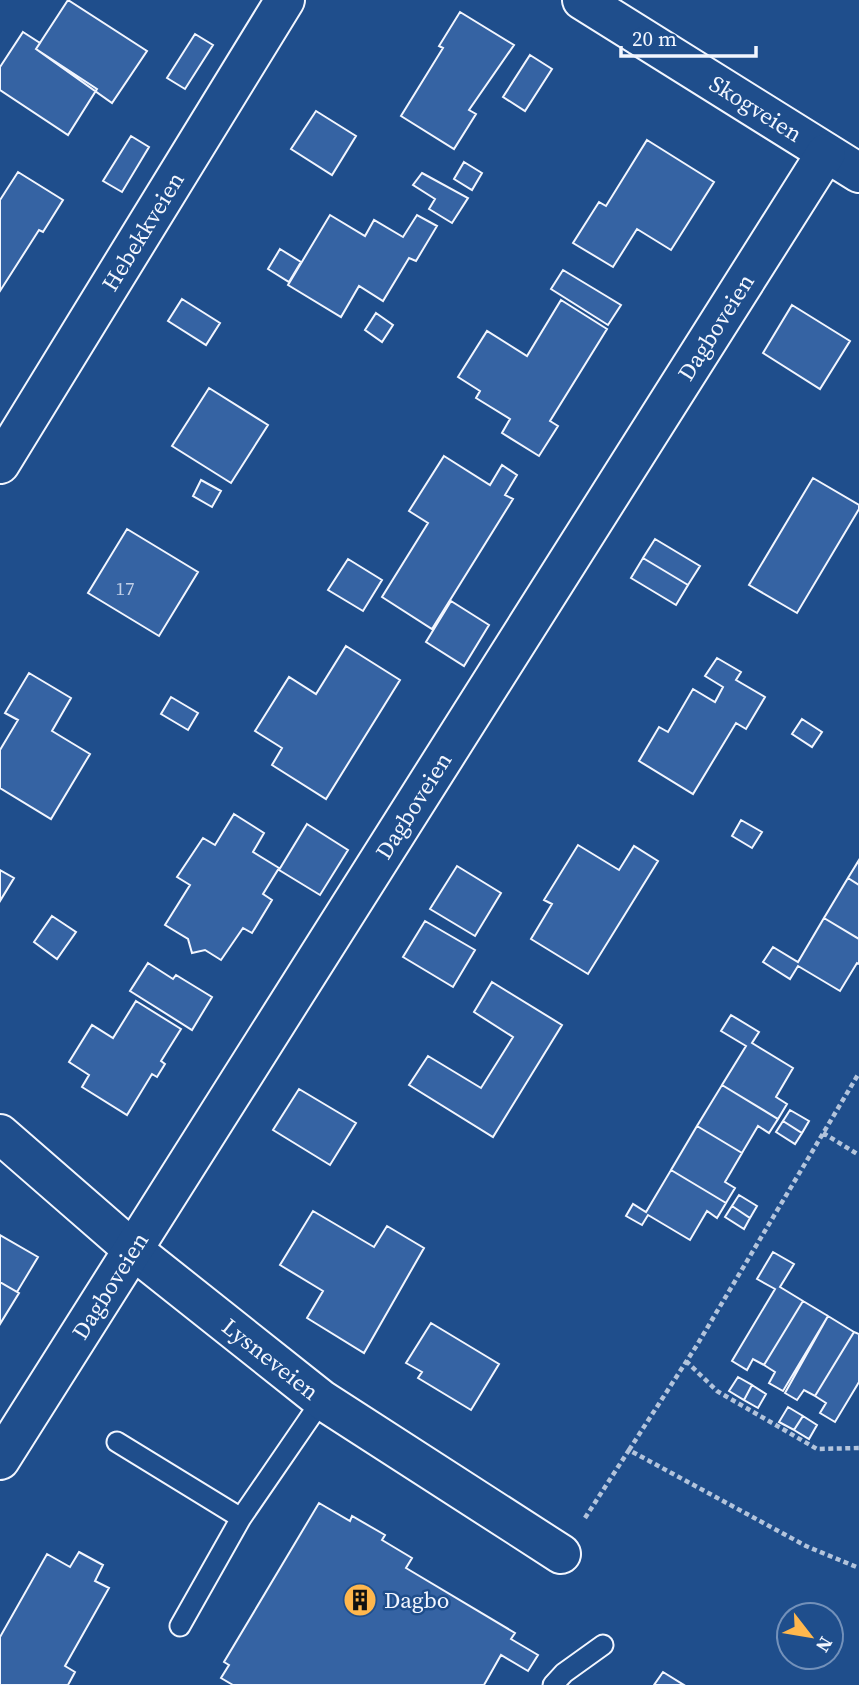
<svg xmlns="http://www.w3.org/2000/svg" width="859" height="1685" font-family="'Source Serif 4',serif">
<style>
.building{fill:#3563a3;stroke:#f2f6ff;stroke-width:2}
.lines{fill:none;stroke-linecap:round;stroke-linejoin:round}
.service-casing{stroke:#f2f6ff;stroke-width:23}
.minor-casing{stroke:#f2f6ff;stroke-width:42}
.path{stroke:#b3c4dc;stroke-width:4.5;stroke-dasharray:5 3.5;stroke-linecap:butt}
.service{stroke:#1f4e8c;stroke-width:19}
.minor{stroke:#1f4e8c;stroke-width:38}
.labels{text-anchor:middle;stroke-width:5;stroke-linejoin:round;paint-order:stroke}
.number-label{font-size:19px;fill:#c3d1e8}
.street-label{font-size:23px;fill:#f2f6ff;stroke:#1f4e8c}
.poi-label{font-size:23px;fill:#f2f6ff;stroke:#1f4e8c;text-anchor:start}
</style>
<rect width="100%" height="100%" fill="#1f4e8c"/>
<!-- building -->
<path class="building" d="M 68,0 L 147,51 L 112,103 L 36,49 Z
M 460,12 L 514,45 L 469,110 L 476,114 L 454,149 L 401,116 L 443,48 L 439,46 Z
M 23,32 L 40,43 L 36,49 L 97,89 L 68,135 L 0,90 L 0,67 Z
M 195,34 L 213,45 L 185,89 L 167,78 Z
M 530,55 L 552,69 L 525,111 L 503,97 Z
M 316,111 L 356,136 L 332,175 L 291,149 Z
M 131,136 L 149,147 L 122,192 L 103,181 Z
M 647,140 L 714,182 L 671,250 L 637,229 L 613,267 L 573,243 L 599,202 L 606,206 Z
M 464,162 L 482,173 L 472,190 L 454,179 Z
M 18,172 L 63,200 L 43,232 L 39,230 L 0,291 L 0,200 Z
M 422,173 L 468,198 L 452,223 L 429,209 L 435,199 L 413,185 Z
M 330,215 L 365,236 L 374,220 L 403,237 L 417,215 L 437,226 L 416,261 L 409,258 L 383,301 L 359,286 L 341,317 L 288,285 Z
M 280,249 L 301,262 L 289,282 L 268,269 Z
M 563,270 L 621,305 L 608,325 L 551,289 Z
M 182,299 L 220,323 L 206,345 L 168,321 Z
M 561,300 L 607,329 L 550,421 L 558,426 L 539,456 L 502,433 L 510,419 L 476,398 L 480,391 L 458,377 L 487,331 L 527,356 Z
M 792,305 L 850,341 L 820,389 L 763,353 Z
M 376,313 L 393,325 L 382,342 L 365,330 Z
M 209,388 L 268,425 L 231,483 L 172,446 Z
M 444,456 L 490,485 L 502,465 L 517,475 L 505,495 L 513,499 L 432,629 L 382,597 L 428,523 L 409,511 Z
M 813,478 L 859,505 L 859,509 L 797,613 L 749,585 Z
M 201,480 L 221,491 L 212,507 L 193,496 Z
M 127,529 L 198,572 L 159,636 L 88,593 Z
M 655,539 L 700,566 L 688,585 L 643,558 Z
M 643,558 L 688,585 L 676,605 L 631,578 Z
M 348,559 L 382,580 L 363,611 L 328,590 Z
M 451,601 L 489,625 L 464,666 L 426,642 Z
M 346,646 L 400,680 L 326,799 L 272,765 L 282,748 L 255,731 L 289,677 L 316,694 Z
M 717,658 L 741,672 L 736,680 L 765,697 L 746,729 L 736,723 L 693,794 L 639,761 L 659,727 L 668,732 L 693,689 L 715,702 L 723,687 L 705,676 Z
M 29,673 L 71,698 L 52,731 L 90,754 L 51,819 L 0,788 L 0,750 L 18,720 L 5,713 Z
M 171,697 L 198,713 L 188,730 L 161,714 Z
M 802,719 L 822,732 L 812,747 L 792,734 Z
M 234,814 L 264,833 L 253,852 L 279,868 L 263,894 L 272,900 L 252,933 L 243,928 L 221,960 L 205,950 L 192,953 L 188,939 L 165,925 L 190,885 L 177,877 L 203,838 L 215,845 Z
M 741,820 L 762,832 L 752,848 L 732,836 Z
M 307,824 L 348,850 L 320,895 L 279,870 Z
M 578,845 L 619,870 L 634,846 L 658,861 L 588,974 L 531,939 L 552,904 L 544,900 Z
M 859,860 L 859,885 L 848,878 Z
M 457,866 L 501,893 L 475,936 L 430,909 Z
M 0,870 L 14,878 L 0,901 Z
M 848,878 L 859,885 L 859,939 L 824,918 Z
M 52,916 L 76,932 L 57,959 L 34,942 Z
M 824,918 L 859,939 L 859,964 L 857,963 L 840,991 L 798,966 L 790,979 L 763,962 L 773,947 L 798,962 Z
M 425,921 L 475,950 L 453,987 L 403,957 Z
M 148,963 L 173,979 L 176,975 L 212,997 L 192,1030 L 130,991 Z
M 492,982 L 562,1025 L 493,1137 L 409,1085 L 428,1056 L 481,1088 L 513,1037 L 474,1012 Z
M 136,1001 L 181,1029 L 161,1061 L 165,1064 L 157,1077 L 152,1074 L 127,1115 L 82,1087 L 89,1075 L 69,1062 L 92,1025 L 113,1038 Z
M 731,1015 L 759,1032 L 752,1043 L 793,1068 L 776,1097 L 787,1104 L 778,1119 L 722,1085 L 746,1046 L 721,1031 Z
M 722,1085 L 778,1119 L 769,1133 L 758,1126 L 742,1153 L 697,1126 Z
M 299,1089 L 356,1123 L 330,1165 L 273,1130 Z
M 790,1110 L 809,1121 L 802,1133 L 783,1121 Z
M 783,1121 L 802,1133 L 795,1144 L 776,1132 Z
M 697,1126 L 742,1153 L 725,1182 L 735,1188 L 726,1203 L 671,1170 Z
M 671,1170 L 726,1203 L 717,1218 L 707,1211 L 690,1240 L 648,1215 L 642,1225 L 626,1216 L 633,1204 L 646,1212 Z
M 739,1195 L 757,1206 L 750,1218 L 732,1206 Z
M 732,1206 L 750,1218 L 744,1229 L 725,1217 Z
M 313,1211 L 374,1247 L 387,1226 L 424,1248 L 364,1353 L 307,1318 L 323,1291 L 280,1265 Z
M 0,1235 L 38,1257 L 17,1292 L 0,1282 Z
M 773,1252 L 794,1264 L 780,1287 L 803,1301 L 764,1365 L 753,1359 L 747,1370 L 732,1361 L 775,1289 L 757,1279 Z
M 0,1282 L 19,1293 L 0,1324 Z
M 803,1301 L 828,1316 L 783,1391 L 769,1383 L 775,1372 L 764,1365 Z
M 828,1316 L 854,1332 L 815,1396 L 804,1390 L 797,1400 L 785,1393 Z
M 431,1323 L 499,1364 L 471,1410 L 418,1378 L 422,1372 L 406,1363 Z
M 854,1332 L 859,1334 L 859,1382 L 835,1422 L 820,1413 L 826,1403 L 815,1396 Z
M 738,1377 L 752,1385 L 744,1400 L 729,1391 Z
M 752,1385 L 766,1394 L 758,1408 L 744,1400 Z
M 788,1407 L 803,1416 L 794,1430 L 779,1422 Z
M 803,1416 L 817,1425 L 809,1439 L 794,1430 Z
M 319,1503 L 350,1521 L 352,1516 L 385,1535 L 382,1540 L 412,1558 L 406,1568 L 515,1633 L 511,1639 L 538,1655 L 528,1671 L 501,1655 L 484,1685 L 233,1685 L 221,1678 L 229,1665 L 224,1662 Z
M 79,1552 L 103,1565 L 95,1581 L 109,1588 L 65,1666 L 75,1672 L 68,1685 L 0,1685 L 0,1637 L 47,1554 L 70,1567 Z
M 663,1672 L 684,1685 L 654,1685 Z"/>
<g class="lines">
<defs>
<path id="service" d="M 117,1442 L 241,1518
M 180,1626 L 241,1518 L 322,1400
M 553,1685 L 564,1673 L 603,1645"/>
<g id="minor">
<path id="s1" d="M 582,0 L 859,173"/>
<path id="s2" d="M 0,464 L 285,0"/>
<path id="s3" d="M 0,1134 L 132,1249 L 322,1400 L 561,1554"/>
<path id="s4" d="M 0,1460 L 826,153"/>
</g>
</defs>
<!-- service casing -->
<use href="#service" class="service-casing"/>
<!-- minor casing -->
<use href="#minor" class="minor-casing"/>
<!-- path -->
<path class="path" d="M 823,1133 L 859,1155
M 686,1361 L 717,1391 L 817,1449 L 859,1448
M 629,1450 L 697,1345 L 859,1073
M 585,1518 L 629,1450 L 806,1546 L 859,1568"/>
<!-- service -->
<use href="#service" class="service"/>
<!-- minor -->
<use href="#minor" class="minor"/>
</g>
<!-- icons -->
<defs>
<symbol id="building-disc" viewBox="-11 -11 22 22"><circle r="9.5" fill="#ffb74d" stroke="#1f4e8c"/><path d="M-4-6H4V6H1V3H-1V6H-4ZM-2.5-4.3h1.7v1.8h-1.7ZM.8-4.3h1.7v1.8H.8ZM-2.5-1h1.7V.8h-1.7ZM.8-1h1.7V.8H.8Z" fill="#111"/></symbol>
</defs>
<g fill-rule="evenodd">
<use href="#building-disc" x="341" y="1581" width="38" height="38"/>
</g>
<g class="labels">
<!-- number labels -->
<g class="number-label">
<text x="125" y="595">17</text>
</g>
<!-- street labels -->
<g class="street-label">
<text dy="8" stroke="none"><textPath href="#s1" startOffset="205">Skogveien</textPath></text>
<text dy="8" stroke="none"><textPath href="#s2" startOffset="273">Hebekkveien</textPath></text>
<text dy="8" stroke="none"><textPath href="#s4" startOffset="1340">Dagboveien</textPath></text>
<text dy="8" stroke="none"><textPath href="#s4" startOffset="774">Dagboveien</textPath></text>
<text dy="8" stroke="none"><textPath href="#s4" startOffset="206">Dagboveien</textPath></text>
<text dy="8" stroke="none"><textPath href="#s3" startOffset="352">Lysneveien</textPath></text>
</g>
<!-- poi labels -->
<g class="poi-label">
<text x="384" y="1608">Dagbo</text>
</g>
</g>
<!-- north arrow -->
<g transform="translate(810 1636) rotate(121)"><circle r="33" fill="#1f4e8c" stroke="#7391ba" stroke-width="2"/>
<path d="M0-5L12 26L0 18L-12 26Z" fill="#ffb74d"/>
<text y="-10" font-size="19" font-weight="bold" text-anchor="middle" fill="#f2f6ff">N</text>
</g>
<!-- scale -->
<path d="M621 46v10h135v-10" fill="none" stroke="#f2f6ff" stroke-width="3.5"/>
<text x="632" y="46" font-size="21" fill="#f2f6ff" stroke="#1f4e8c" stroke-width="5" paint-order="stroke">20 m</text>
</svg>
